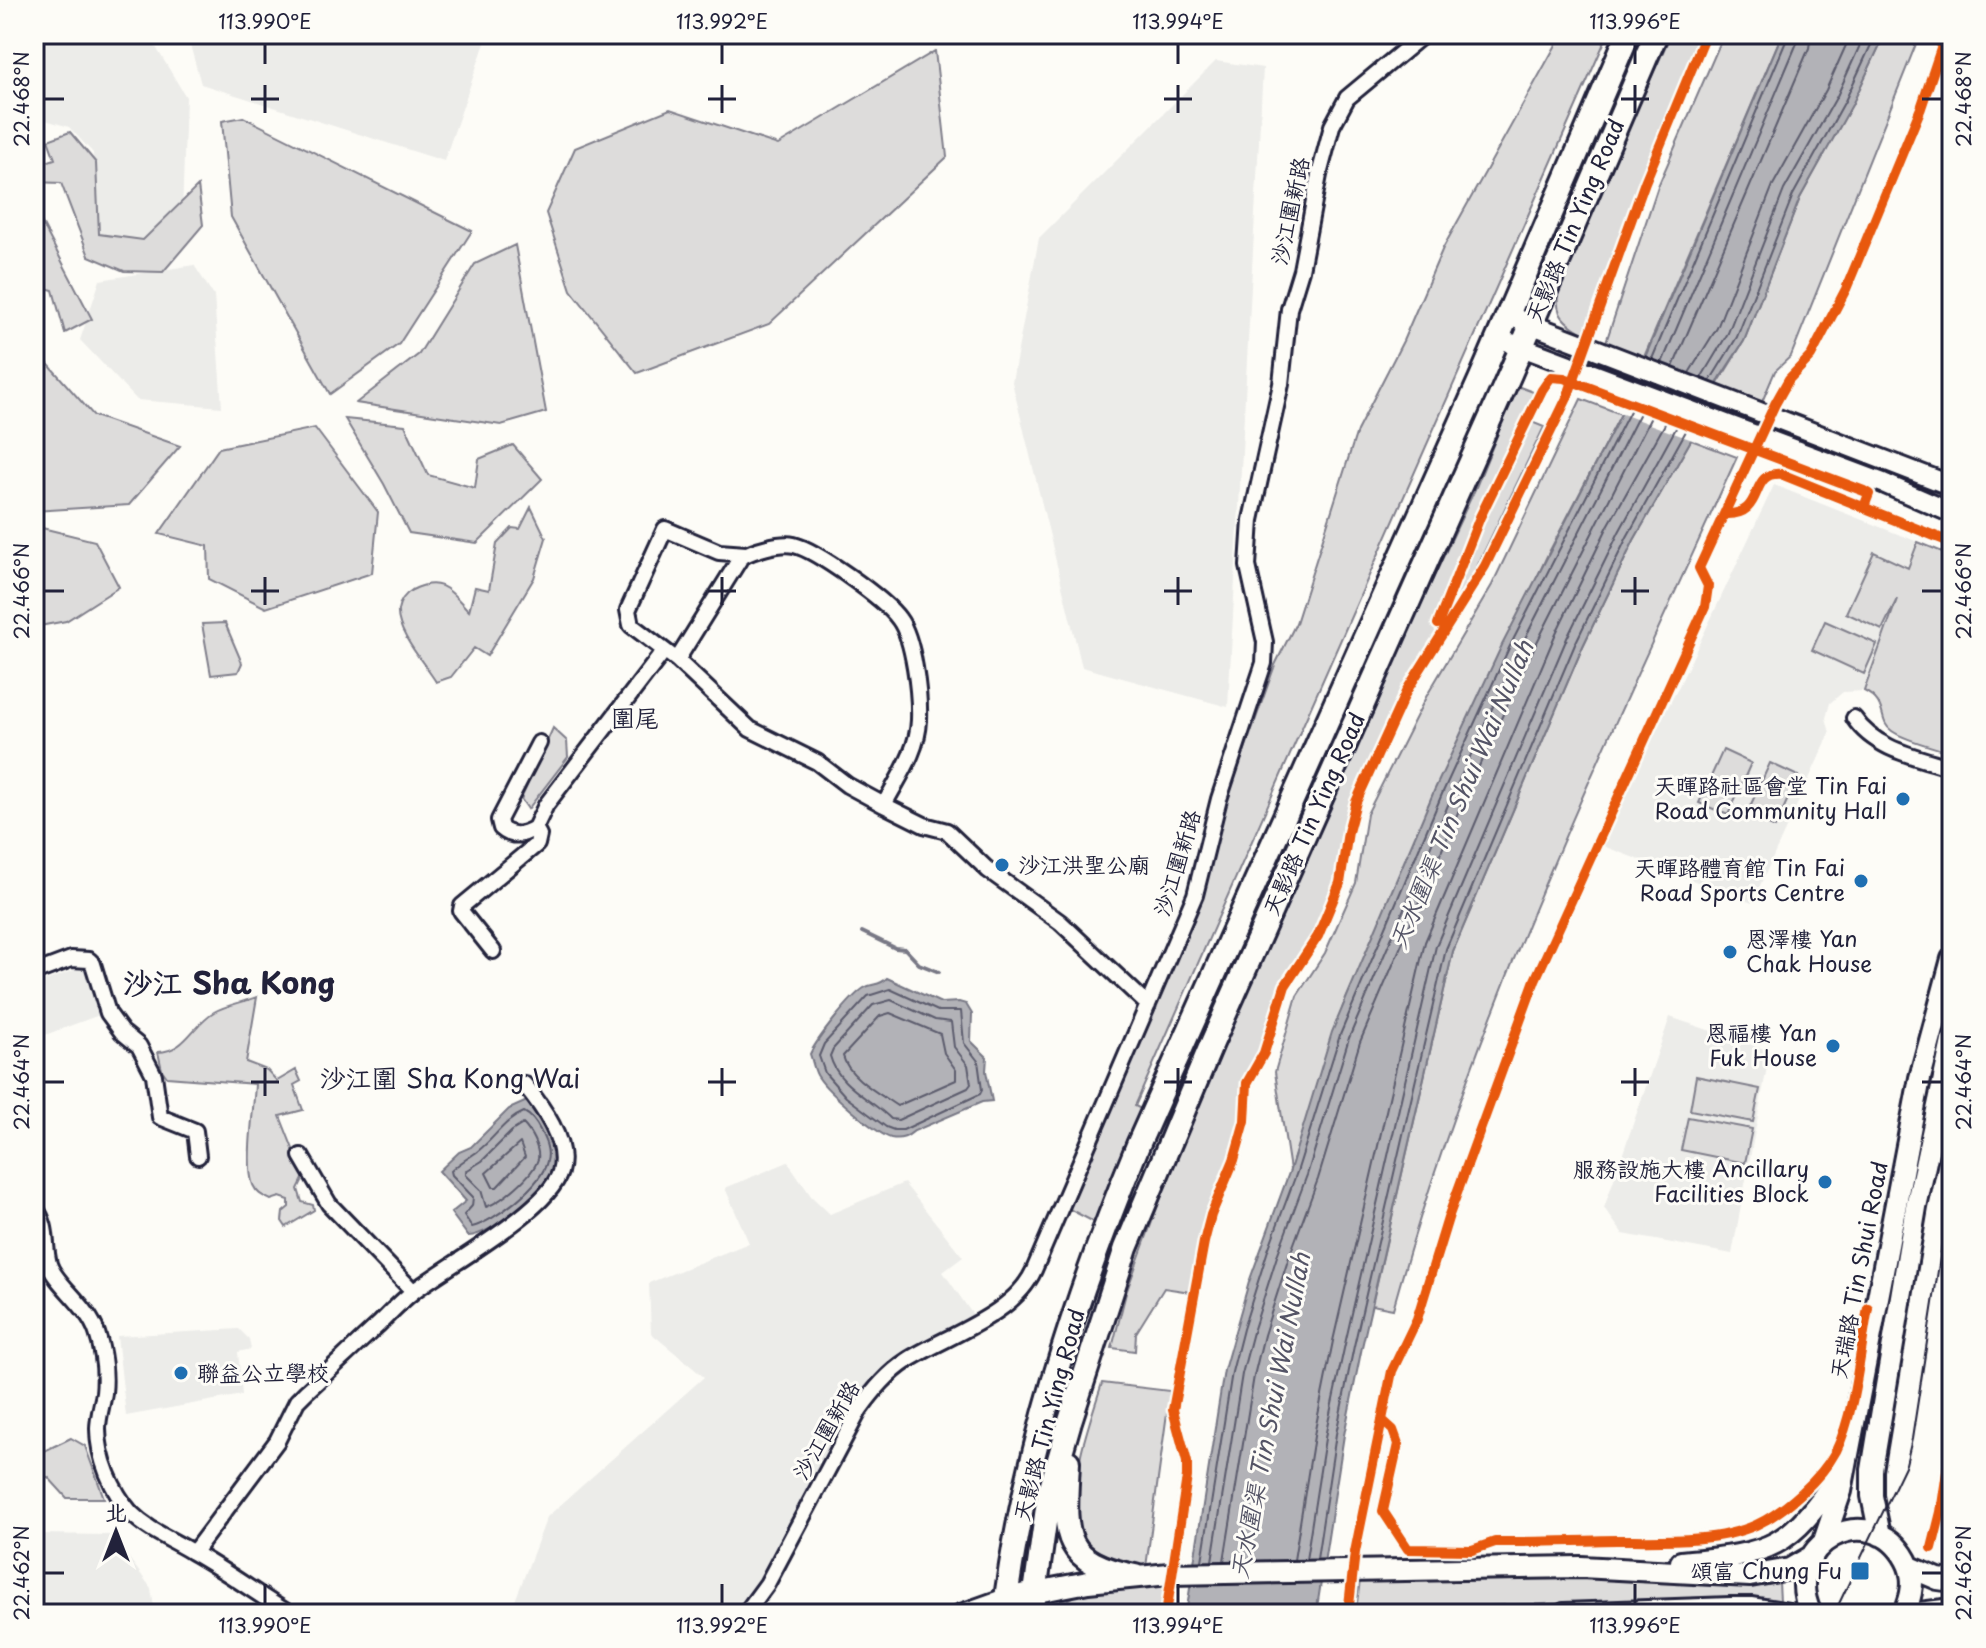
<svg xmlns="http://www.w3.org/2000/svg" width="1986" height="1648" font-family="'Playpen Sans','LXGW WenKai TC',sans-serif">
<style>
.built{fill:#ecece9}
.green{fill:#dddcdb;stroke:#807f8b;stroke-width:2}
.water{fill:#b2b2b7;stroke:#787885;stroke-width:2}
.pier{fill:#fdfcf7}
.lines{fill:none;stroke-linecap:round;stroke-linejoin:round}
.shore{stroke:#5c5c6d;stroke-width:2}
.stream{stroke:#787885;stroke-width:4}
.minor-casing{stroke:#22223b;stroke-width:20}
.tertiary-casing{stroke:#22223b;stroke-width:24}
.secondary-casing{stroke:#22223b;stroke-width:26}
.primary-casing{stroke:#22223b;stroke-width:28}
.minor{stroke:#fdfcf7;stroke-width:14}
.tertiary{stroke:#fdfcf7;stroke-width:18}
.secondary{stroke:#fdfcf7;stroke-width:20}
.primary{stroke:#fdfcf7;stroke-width:22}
.tram{stroke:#22223b;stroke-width:2}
.cycleway-casing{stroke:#fdfcf7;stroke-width:15}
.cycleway{stroke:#e8590c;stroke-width:10}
.ticks{fill:none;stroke:#22223b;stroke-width:3}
.poi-dot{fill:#1f6fb2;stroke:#fdfcf7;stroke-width:3}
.labels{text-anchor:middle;stroke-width:6;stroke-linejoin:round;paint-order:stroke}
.street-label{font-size:22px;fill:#22223b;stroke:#fdfcf7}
.poi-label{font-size:22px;fill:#22223b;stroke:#fdfcf7;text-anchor:end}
.neighbourhood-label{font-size:24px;fill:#22223b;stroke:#fdfcf7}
.water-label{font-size:24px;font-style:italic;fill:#545466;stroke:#fdfcf7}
.quarter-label{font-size:26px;fill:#22223b;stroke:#fdfcf7}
.district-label{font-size:30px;font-weight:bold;fill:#22223b;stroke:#fdfcf7}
.neatline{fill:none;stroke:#22223b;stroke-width:3}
.ticks-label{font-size:20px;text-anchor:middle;fill:#22223b}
</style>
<rect width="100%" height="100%" fill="#fdfcf7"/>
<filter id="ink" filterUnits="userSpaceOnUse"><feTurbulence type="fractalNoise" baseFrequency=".0125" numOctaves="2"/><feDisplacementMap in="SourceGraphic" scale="16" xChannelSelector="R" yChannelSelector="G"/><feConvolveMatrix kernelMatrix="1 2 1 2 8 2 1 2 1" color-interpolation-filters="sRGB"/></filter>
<g filter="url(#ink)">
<!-- built -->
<path class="built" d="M 34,34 L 148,34 L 186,97 L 181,245 L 98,247 L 93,153 L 69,127 L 42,119 L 46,158 L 34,162 Z
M 187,34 L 488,34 L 444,161 L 201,84 Z
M 1216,61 L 1263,68 L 1228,707 L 1082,667 L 1012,382 L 1039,238 Z
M 194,265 L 214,296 L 222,407 L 137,400 L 80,340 L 100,280 Z
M 1774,485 L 1918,542 L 1864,691 L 1843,692 L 1830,703 L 1826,718 L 1830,733 L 1752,903 L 1598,844 L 1680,684 Z
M 88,965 L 102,1014 L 34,1039 L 34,985 Z
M 1670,1017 L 1770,1051 L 1732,1254 L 1623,1234 L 1604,1208 Z
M 788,1162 L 811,1196 L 830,1214 L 904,1183 L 963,1257 L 943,1272 L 973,1315 L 904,1352 L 875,1375 L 852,1402 L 747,1600 L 731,1614 L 510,1614 L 547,1517 L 704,1377 L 651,1333 L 649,1283 L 749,1243 L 725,1188 Z
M 239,1329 L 249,1339 L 251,1349 L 238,1352 L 242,1395 L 126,1416 L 117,1336 Z
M 34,1534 L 112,1535 L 151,1588 L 155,1614 L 34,1614 Z"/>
<!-- green -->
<path class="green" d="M 1562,34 L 1608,34 L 1135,1106 L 1145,1111 L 1096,1223 L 1069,1209 L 1153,1008 L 1275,665 L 1296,623 L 1357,431 L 1403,341 L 1443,248 Z
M 1671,34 L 1703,34 L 1640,183 L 1587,335 C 1556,319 1554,310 1561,277 Z
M 1724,34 L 1782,34 L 1644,357 L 1606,342 L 1658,186 Z
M 1885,34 L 1920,34 L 1791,356 L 1775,371 L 1762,402 L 1717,385 L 1744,341 L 1800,198 L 1852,104 Z
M 935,51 L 947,157 L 769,324 L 637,373 L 571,290 L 546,213 L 575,148 L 670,109 L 778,145 Z
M 243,117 L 472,231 L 399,344 L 330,394 L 231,217 L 222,121 Z
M 70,132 L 96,163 L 99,234 L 143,240 L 198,186 L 203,225 L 163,272 L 124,271 L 89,256 L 61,183 L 34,182 L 34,166 L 55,159 L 48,140 Z
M 34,208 L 92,319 L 65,333 L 53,290 L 34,285 Z
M 515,245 L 546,412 L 501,425 L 356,403 L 419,354 L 475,264 Z
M 34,348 L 94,416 L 180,446 L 129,505 L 34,511 Z
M 1517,386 L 1536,393 L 1524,419 L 1544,427 L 1470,581 L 1408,679 L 1351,808 L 1339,875 L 1314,936 L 1281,986 L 1262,1049 L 1242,1082 L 1242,1115 L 1223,1180 L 1207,1214 L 1191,1292 L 1164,1288 L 1136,1333 L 1135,1351 L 1112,1348 L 1126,1293 L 1168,1178 L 1323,814 L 1476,487 Z
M 1581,399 L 1621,414 L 1546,558 L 1343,1006 L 1290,1170 L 1275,1072 L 1297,996 L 1325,953 L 1356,883 L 1367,814 L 1426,697 L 1492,585 Z
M 345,419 L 405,425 L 428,475 L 475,488 L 479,459 L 513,445 L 542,479 L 477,543 L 409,533 L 384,484 Z
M 315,428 L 378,512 L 372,573 L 266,608 L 209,579 L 208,546 L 159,534 L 219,448 Z
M 1691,440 L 1737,457 C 1610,735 1475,1013 1393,1309 L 1372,1305 L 1453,951 L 1583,646 L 1634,540 Z
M 531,507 L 546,538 L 534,578 L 487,656 L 474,648 L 451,677 L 436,682 C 425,664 396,632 398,610 C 399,602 405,594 412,590 C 441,575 450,591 469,611 L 475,587 L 489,590 L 497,544 L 512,528 L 520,529 Z
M 34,526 L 95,541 L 119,587 L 66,621 L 34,627 Z
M 1918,542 L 1952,556 L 1952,753 C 1935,747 1906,741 1892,731 C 1877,721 1889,703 1864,691 L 1897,599 L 1882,630 L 1846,613 L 1874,552 L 1908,568 Z
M 1825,621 L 1877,644 L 1864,674 L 1812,650 Z
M 225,623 L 242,663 L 238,672 L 211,675 L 202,624 Z
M 553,728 L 567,741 L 568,757 L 528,809 L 521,799 Z
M 1723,750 L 1751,763 L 1728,815 L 1699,803 Z
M 1770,763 L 1798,776 L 1775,828 L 1746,815 Z
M 257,997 L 246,1062 L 267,1070 L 277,1081 L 296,1070 L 301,1081 L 294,1085 L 303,1110 L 280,1116 L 304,1177 L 298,1189 L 302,1202 L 313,1205 L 314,1210 L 286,1227 L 282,1221 L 283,1212 L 289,1207 L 289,1200 L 280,1197 L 271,1200 C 263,1196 257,1194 253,1185 C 245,1165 254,1108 255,1084 L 167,1077 L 162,1070 L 158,1052 C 185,1052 193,1024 214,1012 C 226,1005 244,1002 257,997 Z
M 1696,1076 L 1760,1089 L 1753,1122 L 1690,1110 Z
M 1688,1117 L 1752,1129 L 1745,1163 L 1681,1150 Z
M 1102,1383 L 1170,1391 L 1146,1567 C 1034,1570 1082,1447 1102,1383 Z
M 71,1438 L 85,1446 L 104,1498 L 67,1498 L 48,1477 L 34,1476 L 34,1456 Z
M 1581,1577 L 1750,1586 L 1779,1582 L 1780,1601 L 1731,1597 L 1356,1611 L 1360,1580 Z
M 1165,1585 L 1161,1614 L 1115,1607 L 1053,1609 L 1077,1595 L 1108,1589 Z"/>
<!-- water -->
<path class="water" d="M 1782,34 L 1885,34 L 1852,105 L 1800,198 L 1744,341 L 1720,378 L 1691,440 L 1634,540 L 1583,646 L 1453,951 L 1362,1347 L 1344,1435 L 1316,1614 L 1186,1614 L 1224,1370 L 1249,1282 L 1290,1170 L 1332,1032 L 1434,791 L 1502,645 L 1621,414 Z
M 887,978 L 941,1003 L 959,1002 L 966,1004 L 972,1014 L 971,1041 L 987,1057 L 986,1071 L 992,1101 L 982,1102 L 914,1131 C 907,1137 901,1140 891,1138 C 878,1135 827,1091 819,1078 C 814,1072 813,1062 810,1054 C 817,1039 850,997 864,988 C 873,983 880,986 887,978 Z
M 527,1101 C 542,1116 558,1139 556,1162 C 552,1187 493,1235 468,1236 L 451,1213 L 466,1201 L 439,1171 L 459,1152 L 471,1147 L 509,1109 Z"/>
<!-- pier -->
<path class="pier" d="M 1641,356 L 1721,386 L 1695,441 L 1617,412 Z"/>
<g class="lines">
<!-- shore -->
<path class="shore" d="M 1652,359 L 1789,34
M 1662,363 L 1797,43 L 1799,34
M 1673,367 L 1809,48 L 1811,34
M 1689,373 L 1717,328 L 1773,185 L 1826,90 L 1851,34
M 1701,378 L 1728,333 L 1784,190 L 1837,96 L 1865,34
M 1710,381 L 1737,337 L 1793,195 L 1845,101 L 1876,34
M 890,989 L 938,1011 L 961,1011 L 964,1043 L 978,1061 L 982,1090 L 980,1094 L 903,1130 L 894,1130 L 886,1127 L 846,1097 L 825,1073 L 819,1056 L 824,1044 L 868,996 Z
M 891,1000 L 935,1020 L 951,1022 L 954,1047 L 968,1065 L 971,1084 L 968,1088 L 898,1120 L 891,1119 C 870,1098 838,1086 830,1056 L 833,1049 L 873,1005 Z
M 890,1013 L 940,1034 L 944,1053 L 956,1070 L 956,1080 L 897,1106 C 880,1094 848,1077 843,1056 L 880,1016 Z
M 524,1112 C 532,1116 536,1122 540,1130 C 545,1140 550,1150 547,1161 C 542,1185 494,1222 472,1227 L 464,1215 L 472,1206 L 473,1197 L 452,1175 L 451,1171 C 460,1162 469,1158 478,1151 C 495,1138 504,1120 524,1112 Z
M 523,1124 C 530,1131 540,1148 538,1159 C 533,1176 501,1202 486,1207 L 481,1190 L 466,1175 L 466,1171 L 482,1161 L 512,1131 Z
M 520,1143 L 525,1157 L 497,1187 L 493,1187 L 486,1173 Z
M 1317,1559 L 1336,1434 L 1354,1346 L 1446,949 L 1576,642 L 1627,537 L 1691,422
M 1294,1560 L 1315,1430 L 1333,1341 L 1425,942 L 1556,633 L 1608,526 L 1670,415
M 1306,1560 L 1326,1432 L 1345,1344 L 1436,946 L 1567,638 L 1619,532 L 1681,419
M 1202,1561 L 1232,1372 L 1243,1329 L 1268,1250 L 1297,1172 L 1340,1035 L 1442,794 L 1509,648 L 1635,401
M 1212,1561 L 1242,1374 L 1253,1332 L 1278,1253 L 1307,1175 L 1349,1038 L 1451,798 L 1518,652 L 1644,405
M 1224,1561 L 1254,1376 L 1264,1335 L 1289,1257 L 1318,1179 L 1360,1042 L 1462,803 L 1529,658 L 1655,409"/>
<!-- stream -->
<path class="stream" d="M 862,932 L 895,948 L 905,949 L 919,964 L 939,972"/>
<defs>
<path id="minor" d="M 746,554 L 719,552 L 665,529 L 628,610 L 631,625 L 677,660 L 750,729 L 817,762 L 847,785 L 884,805 L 924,825 L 947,831 L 988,870 L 1060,922 L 1148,1005
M 677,660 L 741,557 C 753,550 780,542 794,545 C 816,550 886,600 899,619 C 914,639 920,695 919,720 C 918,751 898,778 884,805
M 1854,718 C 1875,750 1918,757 1952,768
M 535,828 C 524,835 512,838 501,828 L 499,820 L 539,743
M 493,951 L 461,911 L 462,906 L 537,844 L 539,835 L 535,828 L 546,805 L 664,651
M 34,973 L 71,959 L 89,960 L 93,964 L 108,1013 L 122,1032 L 139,1046 L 154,1075 L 160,1117 L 195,1131 L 198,1156
M 301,1156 L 329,1204 L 413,1291
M 34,1206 C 50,1229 43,1241 49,1264 C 55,1284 88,1305 97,1333 C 103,1351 106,1374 104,1393 C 102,1405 98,1417 98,1429 C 98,1458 112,1491 131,1513 C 149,1531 171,1539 192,1552 C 226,1571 257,1594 290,1614
M 194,1552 L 277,1441 L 297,1401 L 306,1392 C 330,1370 354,1347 378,1325 C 389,1314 401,1301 414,1291 C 448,1265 548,1211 560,1172 C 569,1142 542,1106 524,1084
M 745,1614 L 767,1584 L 860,1409 C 874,1390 888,1373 908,1360 C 948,1335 1014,1315 1034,1270 L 1195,895 L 1219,799 L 1264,663 L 1265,642 L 1248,566 L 1251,520 L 1281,384 L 1289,309 L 1301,270 L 1319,175 L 1332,126 L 1347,98 L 1424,34"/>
<path id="tertiary" d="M 1507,315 L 1952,486
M 1511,343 L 1883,483 L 1952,513
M 961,1614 L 1006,1598"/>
<path id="secondary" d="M 1880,1535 L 1872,1496 L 1872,1470 L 1916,1207 L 1952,1041
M 1824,1541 L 1841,1491 L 1920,1078 L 1952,959
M 1681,1562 C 1774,1553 1787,1550 1841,1472
M 1910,1567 L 1938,1579 L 1952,1581
M 1006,1598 L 1088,1582 L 1169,1574 L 1581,1567 L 1750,1576 L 1790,1569 L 1809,1558
M 1564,1614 L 1731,1608 L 1752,1608 L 1789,1614
M 1811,1614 C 1778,1543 1871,1496 1906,1560 C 1916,1578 1912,1596 1904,1614
M 1912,1614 L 1952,1609"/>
<path id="primary" d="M 1068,1462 C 1065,1530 1057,1562 1135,1576
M 1004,1614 C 1024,1452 1076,1295 1138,1145 L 1480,380 L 1628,34
M 1032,1614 L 1049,1494 L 1070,1421 L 1126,1248 L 1212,1043 L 1510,374 L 1656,34"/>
</defs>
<!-- minor casing -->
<use href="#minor" class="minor-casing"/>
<!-- tertiary casing -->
<use href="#tertiary" class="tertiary-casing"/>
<!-- secondary casing -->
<use href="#secondary" class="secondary-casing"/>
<!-- primary casing -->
<use href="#primary" class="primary-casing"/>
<!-- minor -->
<use href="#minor" class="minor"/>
<!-- tertiary -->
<use href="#tertiary" class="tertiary"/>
<!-- secondary -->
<use href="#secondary" class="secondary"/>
<!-- primary -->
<use href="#primary" class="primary"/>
<!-- tram -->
<path class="tram" d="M 1834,1614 L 1906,1464 L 1912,1439 L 1952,1180"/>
<defs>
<path id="cycleway" d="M 1725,514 C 1767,516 1747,471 1781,474 L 1952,543
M 1438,624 L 1480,517 L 1542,390 L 1551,377 L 1564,378 L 1864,491 L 1869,494 L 1864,507
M 1382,1420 L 1393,1430 L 1398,1444 L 1383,1511 L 1408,1549 L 1472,1550 L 1495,1542 C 1535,1542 1576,1541 1617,1540 C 1660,1540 1716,1543 1756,1525 C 1784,1512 1821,1479 1836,1451 C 1855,1413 1860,1351 1868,1308
M 1932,1548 L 1941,1512 L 1952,1438
M 1166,1614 L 1187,1477 L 1187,1462 L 1173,1410 L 1204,1242 L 1211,1215 L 1234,1160 L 1245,1121 L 1247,1083 L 1264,1053 L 1285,986 L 1318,936 L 1340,883 L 1348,832 L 1356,802 L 1407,690 L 1485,566 L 1567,398 L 1645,182 L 1706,34
M 1348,1614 L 1355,1552 L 1392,1371 L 1417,1319 L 1449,1215 L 1535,980 L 1705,607 L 1708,586 L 1699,568 L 1775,404 L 1789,379 L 1811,356 L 1846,289 L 1921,108 L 1946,34"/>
</defs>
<!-- cycleway casing -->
<use href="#cycleway" class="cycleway-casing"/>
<!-- cycleway -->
<use href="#cycleway" class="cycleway"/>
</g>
</g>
<!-- ticks -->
<path class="ticks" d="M 265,44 L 265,64M 722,44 L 722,64M 1178,44 L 1178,64M 1635,44 L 1635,64M 265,85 L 265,113M 722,85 L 722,113M 1178,85 L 1178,113M 1635,85 L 1635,113M 44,99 L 64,99M 251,99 L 279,99M 708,99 L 736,99M 1164,99 L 1192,99M 1621,99 L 1649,99M 1922,99 L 1942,99M 265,577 L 265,605M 722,577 L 722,605M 1178,577 L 1178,605M 1635,577 L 1635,605M 44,591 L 64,591M 251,591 L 279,591M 708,591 L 736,591M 1164,591 L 1192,591M 1621,591 L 1649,591M 1922,591 L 1942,591M 265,1068 L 265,1096M 722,1068 L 722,1096M 1178,1068 L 1178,1096M 1635,1068 L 1635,1096M 44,1082 L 64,1082M 251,1082 L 279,1082M 708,1082 L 736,1082M 1164,1082 L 1192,1082M 1621,1082 L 1649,1082M 1922,1082 L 1942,1082M 44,1573 L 64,1573M 1922,1573 L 1942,1573M 265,1584 L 265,1604M 722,1584 L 722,1604M 1178,1584 L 1178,1604M 1635,1584 L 1635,1604"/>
<!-- markers -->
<g class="poi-dot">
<circle cx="1903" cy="799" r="8"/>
<circle cx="1002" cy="865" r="8"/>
<circle cx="1861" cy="881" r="8"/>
<circle cx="1730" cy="952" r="8"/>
<circle cx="1833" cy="1046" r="8"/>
<circle cx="1825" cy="1182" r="8"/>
<circle cx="181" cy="1373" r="8"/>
<rect x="1850" y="1561" width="20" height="20" rx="4"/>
</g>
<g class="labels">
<!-- street labels -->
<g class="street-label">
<text transform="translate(1290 211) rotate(-78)" y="8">沙江圍新路</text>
<text transform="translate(1575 221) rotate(-67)" y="8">天影路 Tin Ying Road</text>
<text transform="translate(1314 814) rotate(-66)" y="8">天影路 Tin Ying Road</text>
<text transform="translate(1177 863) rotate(-73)" y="8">沙江圍新路</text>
<text transform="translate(1859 1270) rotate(-79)" y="8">天瑞路 Tin Shui Road</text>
<text transform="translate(1049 1415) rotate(-75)" y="8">天影路 Tin Ying Road</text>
<text transform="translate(826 1430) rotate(-60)" y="8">沙江圍新路</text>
</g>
<!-- poi labels -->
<g class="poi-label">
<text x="1887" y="794">天暉路社區會堂 Tin Fai<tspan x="1887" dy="25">Road Community Hall</tspan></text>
<text x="1018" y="873" text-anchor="start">沙江洪聖公廟</text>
<text x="1845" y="876">天暉路體育館 Tin Fai<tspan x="1845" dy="25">Road Sports Centre</tspan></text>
<text x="1746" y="947" text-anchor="start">恩澤樓 Yan<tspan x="1746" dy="25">Chak House</tspan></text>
<text x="1817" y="1041">恩福樓 Yan<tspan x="1817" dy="25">Fuk House</tspan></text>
<text x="1809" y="1177">服務設施大樓 Ancillary<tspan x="1809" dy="25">Facilities Block</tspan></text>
<text x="197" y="1381" text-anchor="start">聯益公立學校</text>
<text x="1842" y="1579">頌富 Chung Fu</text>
</g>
<!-- neighbourhood labels -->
<g class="neighbourhood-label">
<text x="635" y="727">圍尾</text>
</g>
<!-- water labels -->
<g class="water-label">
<text transform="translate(1462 795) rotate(-67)" y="8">天水圍渠 Tin Shui Wai Nullah</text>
<text transform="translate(1271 1416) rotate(-79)" y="8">天水圍渠 Tin Shui Wai Nullah</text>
</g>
<!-- quarter labels -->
<g class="quarter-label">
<text x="450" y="1088">沙江圍 Sha Kong Wai</text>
</g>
<!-- district labels -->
<g class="district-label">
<text x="229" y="994">沙江 Sha Kong</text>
</g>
</g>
<!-- margin -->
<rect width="1986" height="1648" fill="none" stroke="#fdfcf7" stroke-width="88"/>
<!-- north arrow -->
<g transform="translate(116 1532)" stroke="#fdfcf7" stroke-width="6" paint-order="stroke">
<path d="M0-6L14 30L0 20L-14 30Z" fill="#22223b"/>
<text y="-12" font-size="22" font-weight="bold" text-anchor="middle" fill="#22223b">北</text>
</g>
<rect x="44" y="44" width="1898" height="1560" class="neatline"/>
<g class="ticks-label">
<text x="265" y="29">113.990°E</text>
<text x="722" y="29">113.992°E</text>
<text x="1178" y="29">113.994°E</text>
<text x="1635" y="29">113.996°E</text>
<text transform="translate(22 99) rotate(-90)" y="7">22.468°N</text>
<text transform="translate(1964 99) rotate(-90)" y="7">22.468°N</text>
<text transform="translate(22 591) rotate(-90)" y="7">22.466°N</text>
<text transform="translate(1964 591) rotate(-90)" y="7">22.466°N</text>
<text transform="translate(22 1082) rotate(-90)" y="7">22.464°N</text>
<text transform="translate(1964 1082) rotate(-90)" y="7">22.464°N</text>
<text transform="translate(22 1573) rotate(-90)" y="7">22.462°N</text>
<text transform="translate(1964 1573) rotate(-90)" y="7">22.462°N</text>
<text x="265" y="1633">113.990°E</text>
<text x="722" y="1633">113.992°E</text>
<text x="1178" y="1633">113.994°E</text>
<text x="1635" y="1633">113.996°E</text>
</g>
</svg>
